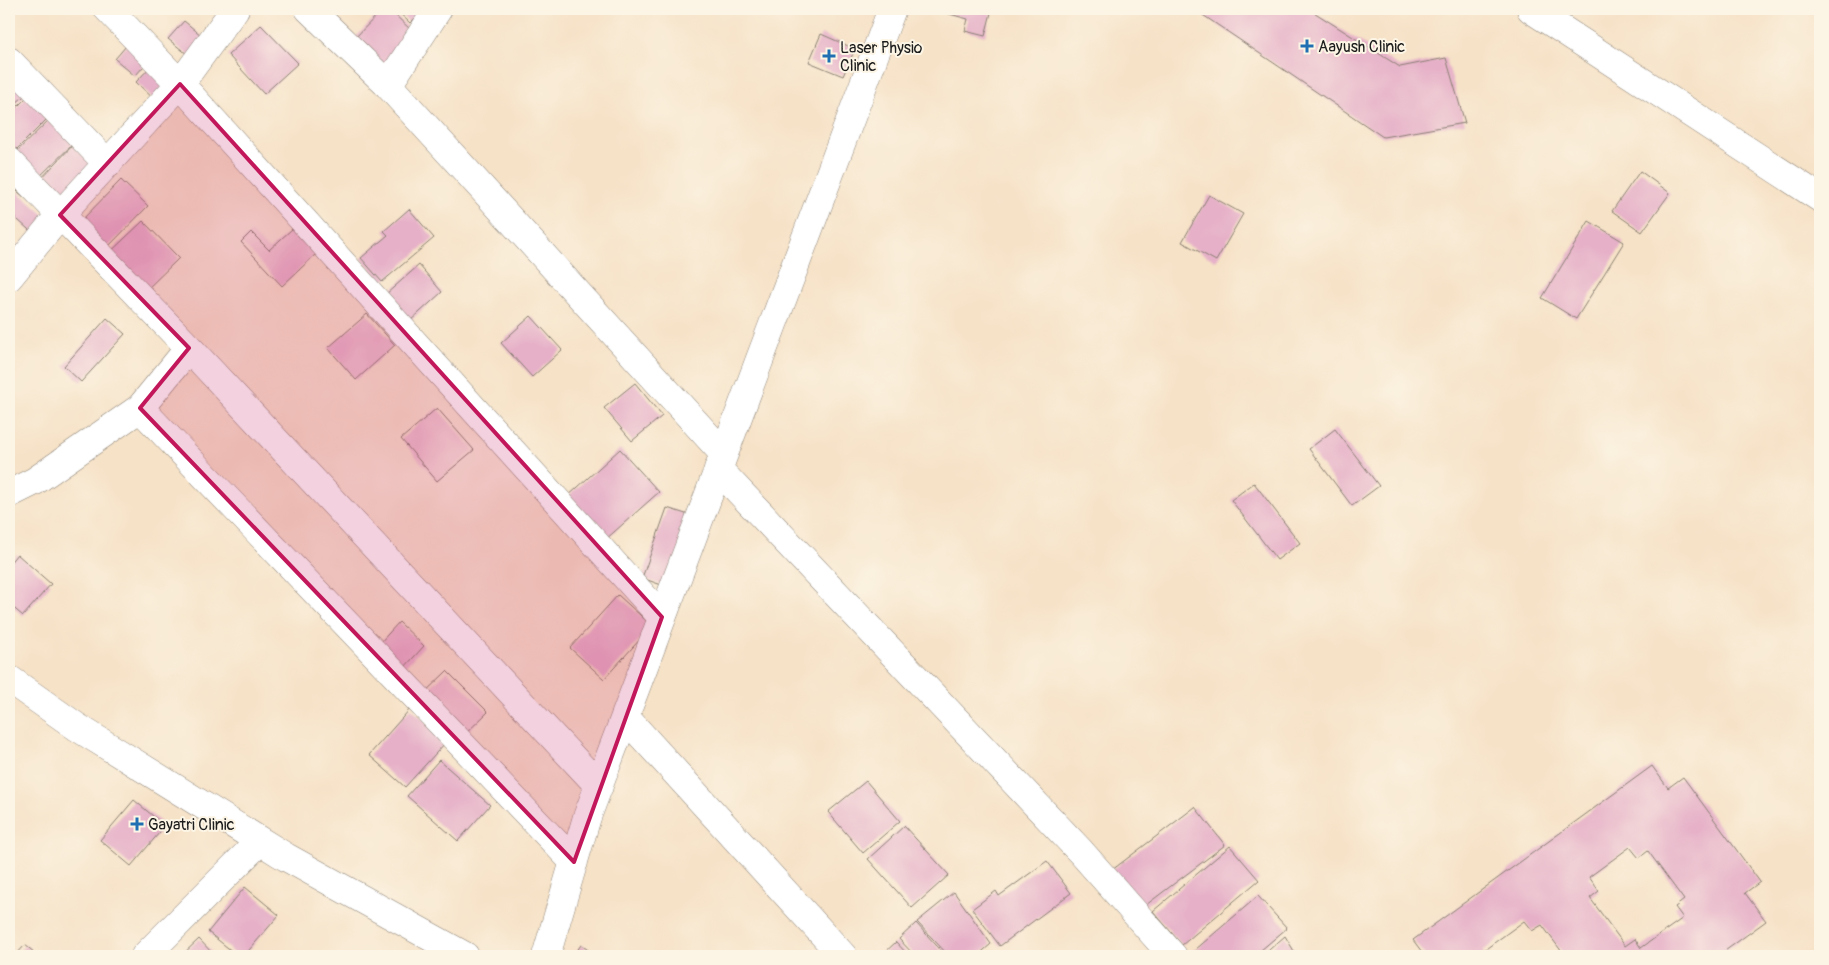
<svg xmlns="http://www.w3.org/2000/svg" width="1829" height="965" font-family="Pangolin,sans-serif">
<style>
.building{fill:#e6b1c8;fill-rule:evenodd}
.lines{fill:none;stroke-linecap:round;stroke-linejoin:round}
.minor-casing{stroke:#897f72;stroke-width:29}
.minor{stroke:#fff;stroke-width:28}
.marked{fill:#c2185b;fill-opacity:0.2;stroke:#c2185b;stroke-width:4;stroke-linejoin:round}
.poi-dot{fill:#1f6fb2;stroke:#fcf5e5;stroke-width:2}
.labels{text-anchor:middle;stroke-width:4;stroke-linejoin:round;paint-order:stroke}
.poi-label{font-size:16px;fill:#1c1c1c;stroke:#fcf5e5;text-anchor:start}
</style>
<rect width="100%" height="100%" fill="#fcf5e5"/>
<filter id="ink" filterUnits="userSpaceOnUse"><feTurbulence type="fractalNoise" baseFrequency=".02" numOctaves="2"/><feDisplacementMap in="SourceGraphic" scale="10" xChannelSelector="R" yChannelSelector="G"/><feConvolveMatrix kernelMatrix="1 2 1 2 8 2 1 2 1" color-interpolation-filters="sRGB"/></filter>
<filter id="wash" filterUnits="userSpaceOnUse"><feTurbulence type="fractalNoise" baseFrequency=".0096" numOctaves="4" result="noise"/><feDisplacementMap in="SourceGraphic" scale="20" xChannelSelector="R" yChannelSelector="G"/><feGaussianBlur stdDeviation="1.12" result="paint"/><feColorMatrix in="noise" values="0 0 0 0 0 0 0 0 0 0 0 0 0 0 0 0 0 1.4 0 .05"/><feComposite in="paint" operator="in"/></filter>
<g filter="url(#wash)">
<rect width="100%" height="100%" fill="#f6e2c7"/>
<g id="blocks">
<!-- building -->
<path class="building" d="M 383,9 L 389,9 L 414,33 L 378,70 L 350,43 Z
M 395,9 L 425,9 L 410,23 Z
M 931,9 L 992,9 L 985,36 L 965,31 L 968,19 Z
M 1194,9 L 1309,9 L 1400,67 L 1446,58 L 1465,123 L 1383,137 Z
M 184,21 L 207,40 L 192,58 L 168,39 Z
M 261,25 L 298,63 L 264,94 L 228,55 Z
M 821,34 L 855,49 L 843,76 L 809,62 Z
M 132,39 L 152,57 L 135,76 L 115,59 Z
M 156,61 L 179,83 L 159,104 L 136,82 Z
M 9,69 L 29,92 L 9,109 Z
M 28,96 L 49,117 L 10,156 L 9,154 L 9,115 Z
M 56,113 L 80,137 L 34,182 L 10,158 Z
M 74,144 L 100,166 L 59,206 L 35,185 Z
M 1640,171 L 1670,193 L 1642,232 L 1612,211 Z
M 121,180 L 148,206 L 104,251 L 77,225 Z
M 9,184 L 51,221 L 37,237 L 9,212 Z
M 1209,195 L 1243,214 L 1216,261 L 1182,242 Z
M 409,209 L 434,238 L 382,282 L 361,258 L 388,235 L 384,231 Z
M 143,221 L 179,258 L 141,295 L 105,257 Z
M 1589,221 L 1624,242 L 1576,319 L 1542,298 Z
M 292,229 L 316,254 L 282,286 L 241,242 L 251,232 L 269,250 Z
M 419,265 L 442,292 L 409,322 L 385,295 Z
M 367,314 L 395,345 L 356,380 L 328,348 Z
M 531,316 L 562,350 L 532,377 L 501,343 Z
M 107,318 L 125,334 L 81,382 L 64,366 Z
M 635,383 L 662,416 L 632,441 L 604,408 Z
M 437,408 L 474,450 L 437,481 L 401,439 Z
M 1335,429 L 1379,486 L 1352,506 L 1309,449 Z
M 620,449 L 659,492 L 605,540 L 567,497 Z
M 1254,483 L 1300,543 L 1277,560 L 1231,500 Z
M 667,508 L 692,516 L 667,587 L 642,578 Z
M 17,554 L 51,584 L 23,616 L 9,604 L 9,564 Z
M 618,595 L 652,626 L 604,679 L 570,648 Z
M 399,622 L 424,646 L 403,669 L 378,645 Z
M 447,671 L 488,712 L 461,738 L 420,697 Z
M 411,708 L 447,741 L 405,787 L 369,755 Z
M 439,760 L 490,805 L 458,841 L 407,796 Z
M 1652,766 L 1668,788 L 1683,777 L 1760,882 L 1745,893 L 1766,921 L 1718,956 L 1565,956 L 1542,925 L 1532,931 L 1524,921 L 1483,951 L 1486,956 L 1425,956 L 1413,940 ZM 1630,847 L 1639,858 L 1648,851 L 1684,900 L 1675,907 L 1683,918 L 1641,948 L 1635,939 L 1625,946 L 1590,898 L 1599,891 L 1589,877 Z
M 866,781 L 900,821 L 863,853 L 828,812 Z
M 134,800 L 165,826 L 131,866 L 100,840 Z
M 1195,807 L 1225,845 L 1142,908 L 1112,870 Z
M 904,826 L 949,875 L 912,908 L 868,859 Z
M 1230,846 L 1259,880 L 1182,945 L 1153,911 Z
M 1047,861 L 1071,893 L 1000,946 L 972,909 L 996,891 L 999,896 Z
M 245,887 L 279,915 L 244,956 L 238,956 L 208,932 Z
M 954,892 L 991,944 L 977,956 L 949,956 L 917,922 Z
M 1258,896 L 1287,928 L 1254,956 L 1188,956 Z
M 916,923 L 946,956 L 915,956 L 899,939 Z
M 1285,936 L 1297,956 L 1262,956 Z
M 199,939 L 215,956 L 181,956 Z
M 896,942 L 909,956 L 881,956 Z
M 25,945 L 39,956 L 15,956 Z
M 581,945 L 597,956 L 573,956 Z"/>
</g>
</g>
<g filter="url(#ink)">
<use href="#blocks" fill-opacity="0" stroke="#897f72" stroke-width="1"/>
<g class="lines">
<defs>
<path id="minor" d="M 108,9 L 180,84 L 662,617
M 309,9 L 388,85 L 724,454
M 1531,9 L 1820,198
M 9,61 L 108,164
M 388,85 L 438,9
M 9,161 L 189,348 L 599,786
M 9,277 L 60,215 L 180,84 L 235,9
M 140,408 L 574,862
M 718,469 L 1081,852 L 1173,956
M 9,492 L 11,493 L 35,481 L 140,408 L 189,348
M 9,679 L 77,727 L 286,857 L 465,956
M 625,717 L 843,956
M 145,956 L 260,841
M 546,956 L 587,817 L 892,9"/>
</defs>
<!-- minor casing -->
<use href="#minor" class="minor-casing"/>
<!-- minor -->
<use href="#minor" class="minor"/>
</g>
</g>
<!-- marked area -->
<path class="marked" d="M 180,84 L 662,617 L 574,862 L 140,408 L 189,348 L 60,215 Z"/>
<!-- markers -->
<g class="poi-dot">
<path d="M1304.5 38.5h5v5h5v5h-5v5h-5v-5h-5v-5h5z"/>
<path d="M826.5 48.5h5v5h5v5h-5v5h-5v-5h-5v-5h5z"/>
<path d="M134.5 816.5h5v5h5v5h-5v5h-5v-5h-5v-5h5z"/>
</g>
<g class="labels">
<!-- poi labels -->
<g class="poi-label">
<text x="1318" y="52">Aayush Clinic</text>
<text x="840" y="53">Laser Physio<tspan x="840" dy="18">Clinic</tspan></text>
<text x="148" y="830">Gayatri Clinic</text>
</g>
</g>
<!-- margin -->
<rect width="1829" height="965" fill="none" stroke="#fcf5e5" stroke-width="30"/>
</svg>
